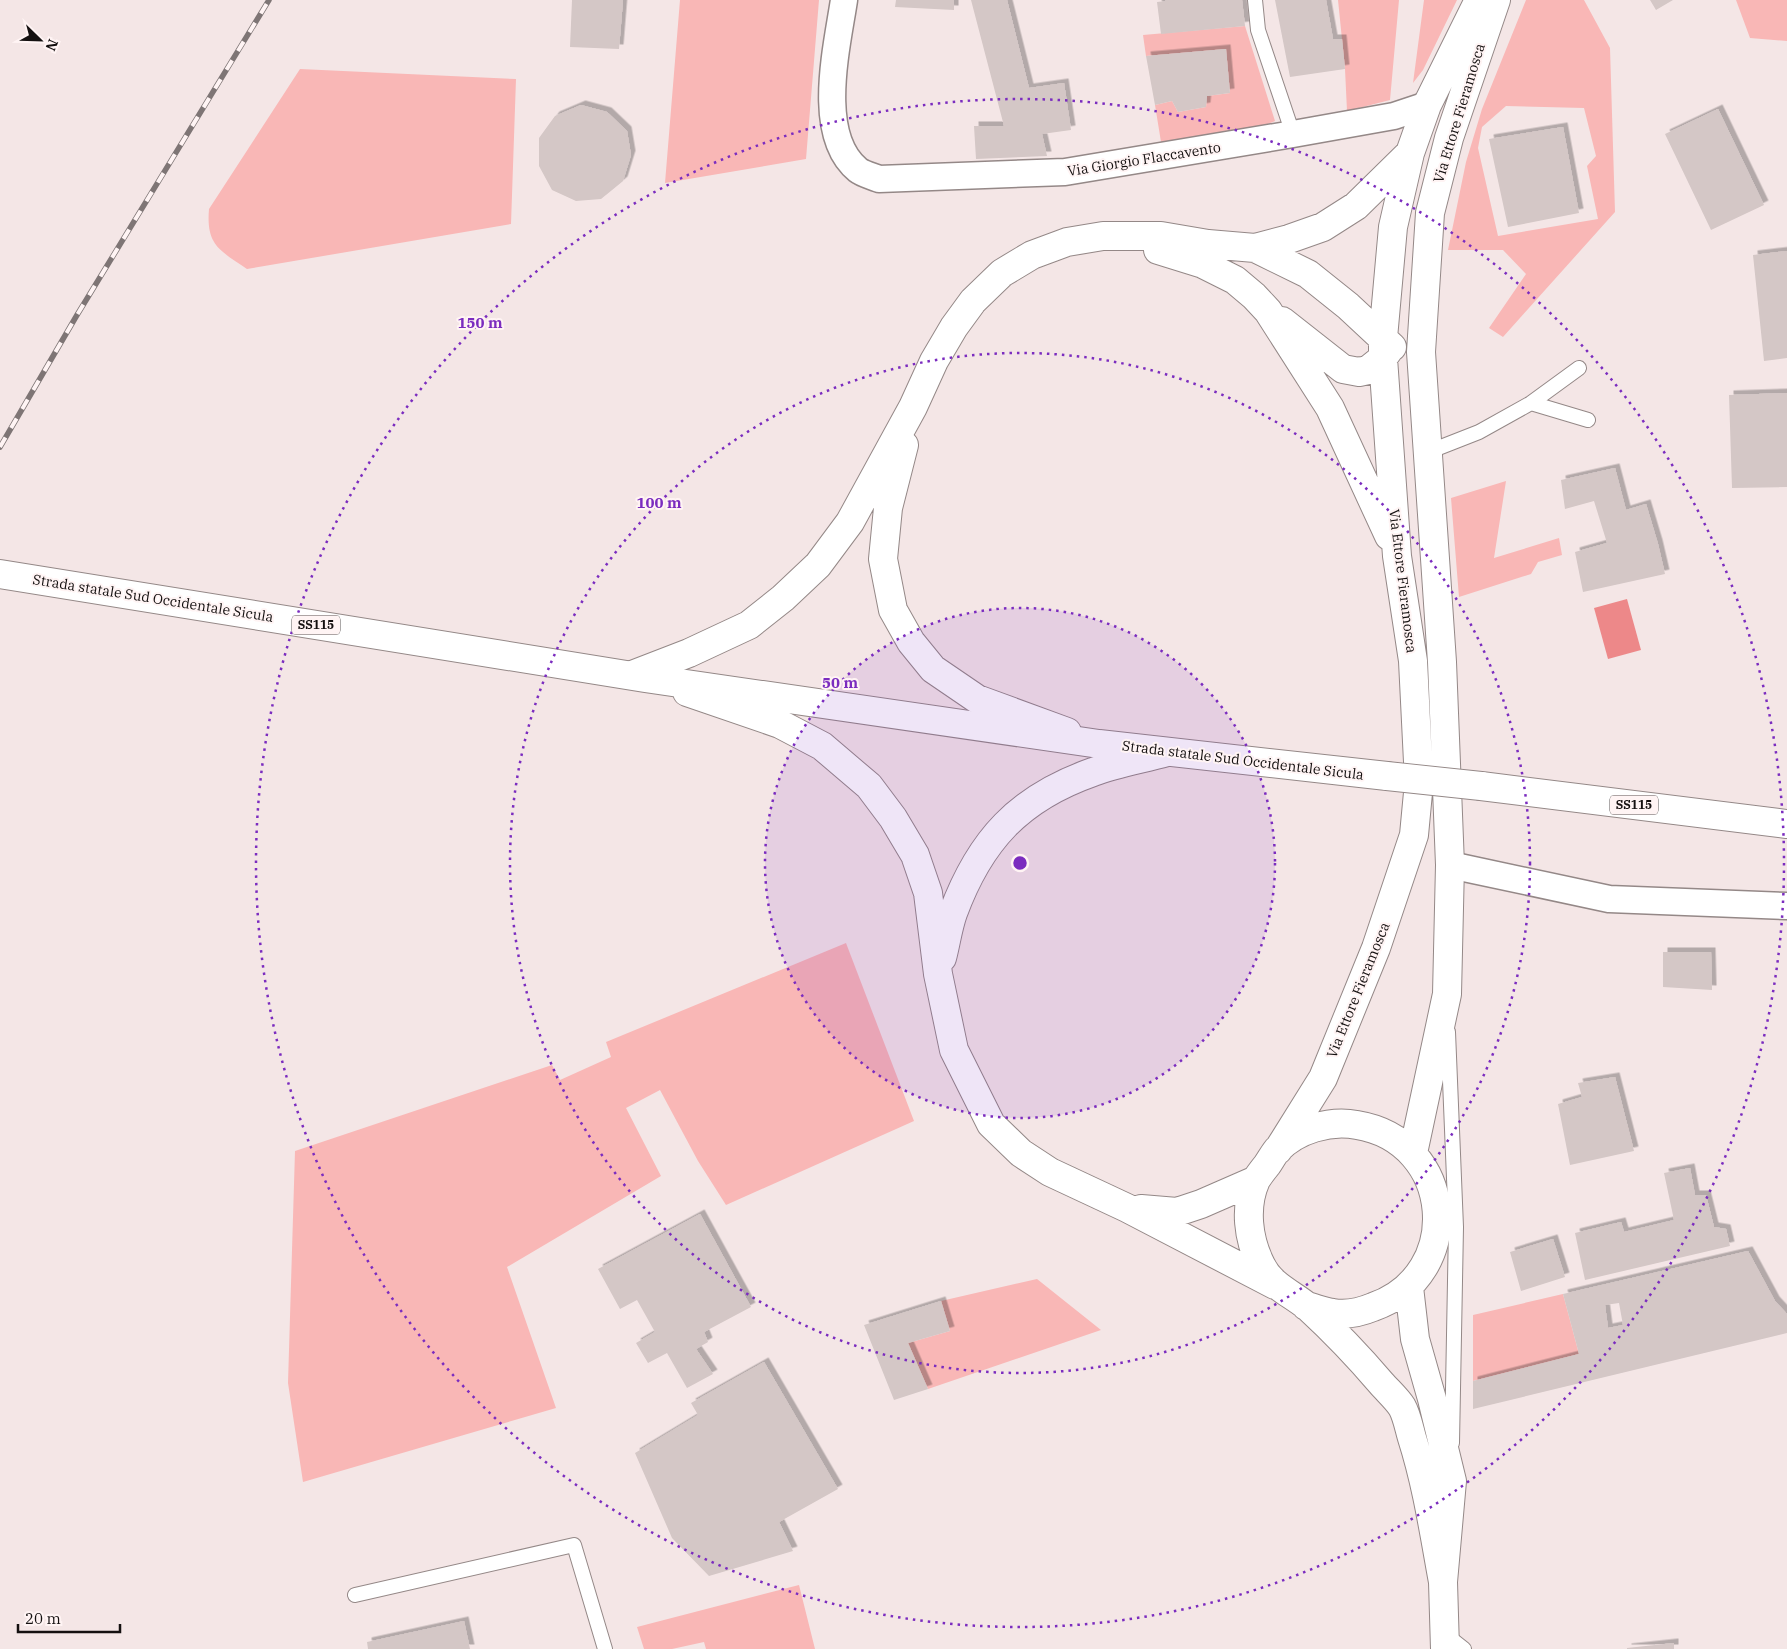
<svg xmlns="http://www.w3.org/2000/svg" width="1787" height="1649" font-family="'IBM Plex Serif',serif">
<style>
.green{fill:#f9b7b6;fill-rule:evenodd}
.water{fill:#ed8889}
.building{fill:#d4c7c6;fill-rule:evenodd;filter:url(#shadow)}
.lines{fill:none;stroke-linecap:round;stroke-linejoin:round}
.lane-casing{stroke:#948887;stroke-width:16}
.street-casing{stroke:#948887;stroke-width:29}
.secondary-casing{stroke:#948887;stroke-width:30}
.primary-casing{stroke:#948887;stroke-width:30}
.lane{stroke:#fff;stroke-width:14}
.street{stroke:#fff;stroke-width:26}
.secondary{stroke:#fff;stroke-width:28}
.primary{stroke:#fff;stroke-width:28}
.rail-casing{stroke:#7e7575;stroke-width:5.5}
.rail{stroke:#fff4f4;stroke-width:4;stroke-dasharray:11;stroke-linecap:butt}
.primary-bridge-casing{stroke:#948887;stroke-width:30;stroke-linecap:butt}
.primary-bridge{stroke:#fff;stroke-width:28}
.ring{fill:none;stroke:#7b2cbf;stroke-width:2.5;stroke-dasharray:2.5 5}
.labels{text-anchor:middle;stroke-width:4;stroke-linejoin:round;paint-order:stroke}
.shield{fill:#fff4f4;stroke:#5a5454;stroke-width:1}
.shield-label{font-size:12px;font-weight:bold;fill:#141010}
.street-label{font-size:14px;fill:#141010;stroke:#fff4f4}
.centre{fill:#7b2cbf;stroke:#fff4f4;stroke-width:2.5}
.ring-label{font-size:15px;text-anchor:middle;font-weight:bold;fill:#7b2cbf;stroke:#fff4f4;stroke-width:4;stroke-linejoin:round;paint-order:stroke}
</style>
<defs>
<filter id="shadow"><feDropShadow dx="4.5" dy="-4.5" stdDeviation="0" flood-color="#0004"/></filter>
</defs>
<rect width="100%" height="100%" fill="#f4e6e6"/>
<!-- green -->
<path class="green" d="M 680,0 L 819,0 L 806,159 L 665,183 Z
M 1338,0 L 1399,0 L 1390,100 L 1347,111 L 1345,69 Z
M 1424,0 L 1457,0 L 1423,70 L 1413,83 Z
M 1526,0 L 1584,0 L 1610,48 L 1615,212 L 1503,337 L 1489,328 L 1526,274 L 1503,250 L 1448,250 L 1466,162 L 1482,109 ZM 1506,106 L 1584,108 L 1596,156 L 1587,166 L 1598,219 L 1498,236 L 1478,148 L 1482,127 Z
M 1736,0 L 1787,0 L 1787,41 L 1750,38 Z
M 1245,26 L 1275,121 L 1261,127 L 1161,142 L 1155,105 L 1172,101 L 1178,112 L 1206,107 L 1207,96 L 1230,93 L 1226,49 L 1146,56 L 1143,35 Z
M 300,69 L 516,79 L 511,224 L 247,269 C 219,250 206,245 209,209 Z
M 1506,481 L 1494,558 L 1559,538 L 1562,555 L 1538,562 L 1531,574 L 1459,597 L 1451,498 Z
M 846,943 L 914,1121 L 726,1205 L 698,1161 L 660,1090 L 626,1108 L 661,1176 L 507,1267 L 556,1408 L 303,1482 L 288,1383 L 295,1151 L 552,1065 L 560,1080 L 611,1057 L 606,1042 Z
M 1037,1279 L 1101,1330 L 928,1389 L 908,1343 L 950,1331 L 941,1301 Z
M 1563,1294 L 1579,1354 L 1473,1381 L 1473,1315 Z
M 799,1585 L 815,1649 L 706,1649 L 704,1642 L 672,1649 L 644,1649 L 637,1627 Z"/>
<!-- water -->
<path class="water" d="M 1627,599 L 1641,650 L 1608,659 L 1594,608 Z"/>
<!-- building -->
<path class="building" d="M 572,0 L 623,0 L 619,49 L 570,47 Z
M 896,0 L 954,0 L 954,10 L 895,7 Z
M 971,0 L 1007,0 L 1029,88 L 1064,83 L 1071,130 L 1042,134 L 1047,156 L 976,159 L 974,126 L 1004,126 Z
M 1165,0 L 1242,0 L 1245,26 L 1161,34 L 1157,2 L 1166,1 Z
M 1275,0 L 1326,0 L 1333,39 L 1342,39 L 1345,69 L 1290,77 Z
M 1650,0 L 1673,0 L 1656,10 Z
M 1226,49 L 1230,93 L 1207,96 L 1206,107 L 1178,112 L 1172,101 L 1155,105 L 1146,56 Z
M 581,105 L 607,112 L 627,131 L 631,155 L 623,181 L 601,199 L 576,201 L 552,190 L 539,166 L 539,138 L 555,116 Z
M 1718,109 L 1764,205 L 1711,230 L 1665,134 Z
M 1563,127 L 1579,213 L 1508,227 L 1489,139 Z
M 1787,251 L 1787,358 L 1764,361 L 1753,255 Z
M 1787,393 L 1787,487 L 1732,488 L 1729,395 Z
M 1615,468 L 1626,510 L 1646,504 L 1658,544 L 1665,574 L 1583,592 L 1575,552 L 1607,543 L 1594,501 L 1565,509 L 1561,480 Z
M 1663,952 L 1711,952 L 1712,990 L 1663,987 Z
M 1615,1077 L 1634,1151 L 1570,1165 L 1558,1104 L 1582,1097 L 1578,1083 Z
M 1690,1168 L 1695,1195 L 1706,1195 L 1714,1227 L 1726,1229 L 1730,1246 L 1585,1280 L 1575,1233 L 1621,1222 L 1624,1232 L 1674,1220 L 1664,1173 Z
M 700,1214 L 751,1307 L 704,1332 L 708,1342 L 696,1349 L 713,1374 L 687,1388 L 667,1353 L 648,1363 L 636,1343 L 655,1332 L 637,1300 L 620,1309 L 598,1269 Z
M 1553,1239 L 1565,1277 L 1521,1291 L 1510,1252 Z
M 1748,1251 L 1775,1301 L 1787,1314 L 1787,1333 L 1473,1409 L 1473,1381 L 1579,1354 L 1563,1294 ZM 1619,1303 L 1623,1325 L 1608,1328 L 1605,1305 Z
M 941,1301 L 950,1331 L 908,1343 L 928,1389 L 894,1400 L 864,1325 Z
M 764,1362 L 838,1489 L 779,1522 L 793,1551 L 709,1576 L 672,1538 L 635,1453 L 698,1415 L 691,1403 Z
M 464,1621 L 470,1649 L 368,1649 L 367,1642 Z
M 1674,1643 L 1674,1649 L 1627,1649 L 1627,1648 Z"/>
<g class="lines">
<defs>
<path id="lane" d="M 1255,0 L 1258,30 L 1293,134
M 1531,403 L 1588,420
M 1428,452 L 1479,432 L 1531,403 L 1579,368
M 1448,1032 L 1456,1227 L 1452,1443
M 355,1595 L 574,1545 L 605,1649
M 1445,1634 L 1464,1649"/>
<path id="street" d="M 844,0 C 837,47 815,135 858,170 C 863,174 872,176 879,179 L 1065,172 L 1293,134 L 1394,116 L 1427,105
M 1450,865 L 1609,899 L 1787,906"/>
<path id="secondary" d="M 1255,248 L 1308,274 L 1348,306 L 1392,347
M 1158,250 L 1203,264 L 1235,280 L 1254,296 L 1268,311 L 1330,408 L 1389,536
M 1282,321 L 1343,369 L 1359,372 L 1368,370 L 1383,358 L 1391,347
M 904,445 L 888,508 L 883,559 L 893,610 L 911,642 L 933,669 L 977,699 L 1067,732
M 632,675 L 689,653 L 749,625 L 783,598 L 818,565 L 850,522 L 913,407 L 934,361 L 954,327 L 973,301 L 1002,273 L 1032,255 L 1067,242 L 1103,236 L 1161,236 L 1208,244 L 1255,248 L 1289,239 L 1323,227 L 1356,206 L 1409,154
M 687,692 L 780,724 L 822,746 L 869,786 L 893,818 L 915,855 L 928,893 L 938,974 L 954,1050 L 991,1124 L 1021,1153 L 1050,1172 L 1127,1208 L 1275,1285
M 942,958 C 946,943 948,927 953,913 C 980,840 1019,798 1093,772 C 1116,763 1142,759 1167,752
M 1278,1150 L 1323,1078 L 1376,948 L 1414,835 L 1419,782 L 1413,661 L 1397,556 L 1383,358 L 1383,338 L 1393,227 L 1410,153 L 1427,105 L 1479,0
M 1413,1153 L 1447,994 L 1450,865 L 1442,662 L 1421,352 L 1430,213 L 1449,138 L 1496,0
M 1141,1209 L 1177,1212 L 1201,1204 L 1256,1180
M 1409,1287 L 1415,1339 L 1432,1399 L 1452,1481 L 1443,1582 L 1445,1649
M 1306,1306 C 1315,1308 1324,1312 1333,1313 C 1346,1315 1361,1312 1373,1307 C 1466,1275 1455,1141 1357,1125 C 1330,1120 1297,1129 1277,1150 C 1273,1155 1270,1161 1267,1165 C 1263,1170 1259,1175 1256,1180 C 1244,1207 1248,1239 1261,1265 C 1271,1286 1291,1293 1308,1307 C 1334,1331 1358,1356 1381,1383 C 1388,1391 1397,1399 1402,1407 C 1407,1416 1409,1428 1412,1438 C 1427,1485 1434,1533 1443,1582"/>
<path id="primary" d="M 0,574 L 645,678 L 1099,744 L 1387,776
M 1481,786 L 1787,824"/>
</defs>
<!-- lane casing -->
<use href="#lane" class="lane-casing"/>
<!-- street casing -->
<use href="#street" class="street-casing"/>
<!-- secondary casing -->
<use href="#secondary" class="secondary-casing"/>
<!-- primary casing -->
<use href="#primary" class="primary-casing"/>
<!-- lane -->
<use href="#lane" class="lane"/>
<!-- street -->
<use href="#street" class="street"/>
<!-- secondary -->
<use href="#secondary" class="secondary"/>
<!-- primary -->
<use href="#primary" class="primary"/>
<defs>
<path id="rail" d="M 0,447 L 77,315 L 269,0"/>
</defs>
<!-- rail casing -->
<use href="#rail" class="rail-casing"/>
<!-- rail -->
<use href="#rail" class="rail"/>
<defs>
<path id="primary-bridge" d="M 1387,776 L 1481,786"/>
</defs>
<!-- primary-bridge casing -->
<use href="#primary-bridge" class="primary-bridge-casing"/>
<!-- primary-bridge -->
<use href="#primary-bridge" class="primary-bridge"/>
</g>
<!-- distance rings -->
<circle cx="1020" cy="863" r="255" fill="#7b2cbf" fill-opacity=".12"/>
<g class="ring">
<circle cx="1020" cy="863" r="255"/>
<circle cx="1020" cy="863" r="510"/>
<circle cx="1020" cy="863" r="764"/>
</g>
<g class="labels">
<!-- shield labels -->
<g class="shield">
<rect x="292" y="615.5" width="48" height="19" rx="4"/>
<rect x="1610" y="795.5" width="48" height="19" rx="4"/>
</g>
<g class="shield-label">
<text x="316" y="629">SS115</text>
<text x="1634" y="809">SS115</text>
</g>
<!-- street labels -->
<g class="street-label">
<text transform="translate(1459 113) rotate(-73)" y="5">Via Ettore Fieramosca</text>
<text transform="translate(1144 159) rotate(-9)" y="5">Via Giorgio Flaccavento</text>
<text transform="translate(1403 581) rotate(83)" y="5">Via Ettore Fieramosca</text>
<text transform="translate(153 598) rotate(9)" y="5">Strada statale Sud Occidentale Sicula</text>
<text transform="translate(1243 760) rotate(7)" y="5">Strada statale Sud Occidentale Sicula</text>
<text transform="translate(1358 990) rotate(-68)" y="5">Via Ettore Fieramosca</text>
</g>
</g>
<circle cx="1020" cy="863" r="8" class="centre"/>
<g class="ring-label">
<text x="480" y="328">150 m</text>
<text x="659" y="508">100 m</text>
<text x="840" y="688">50 m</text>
</g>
<!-- north arrow -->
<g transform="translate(40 40) rotate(113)" stroke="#fff4f4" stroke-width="4" paint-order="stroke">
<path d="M0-4L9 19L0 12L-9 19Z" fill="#141010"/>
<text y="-8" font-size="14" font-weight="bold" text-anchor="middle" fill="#141010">N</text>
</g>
<!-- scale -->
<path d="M18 1624v8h102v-8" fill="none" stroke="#141010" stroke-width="2.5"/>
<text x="25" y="1624" font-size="15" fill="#141010" stroke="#fff4f4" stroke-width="4" paint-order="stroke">20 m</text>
</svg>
